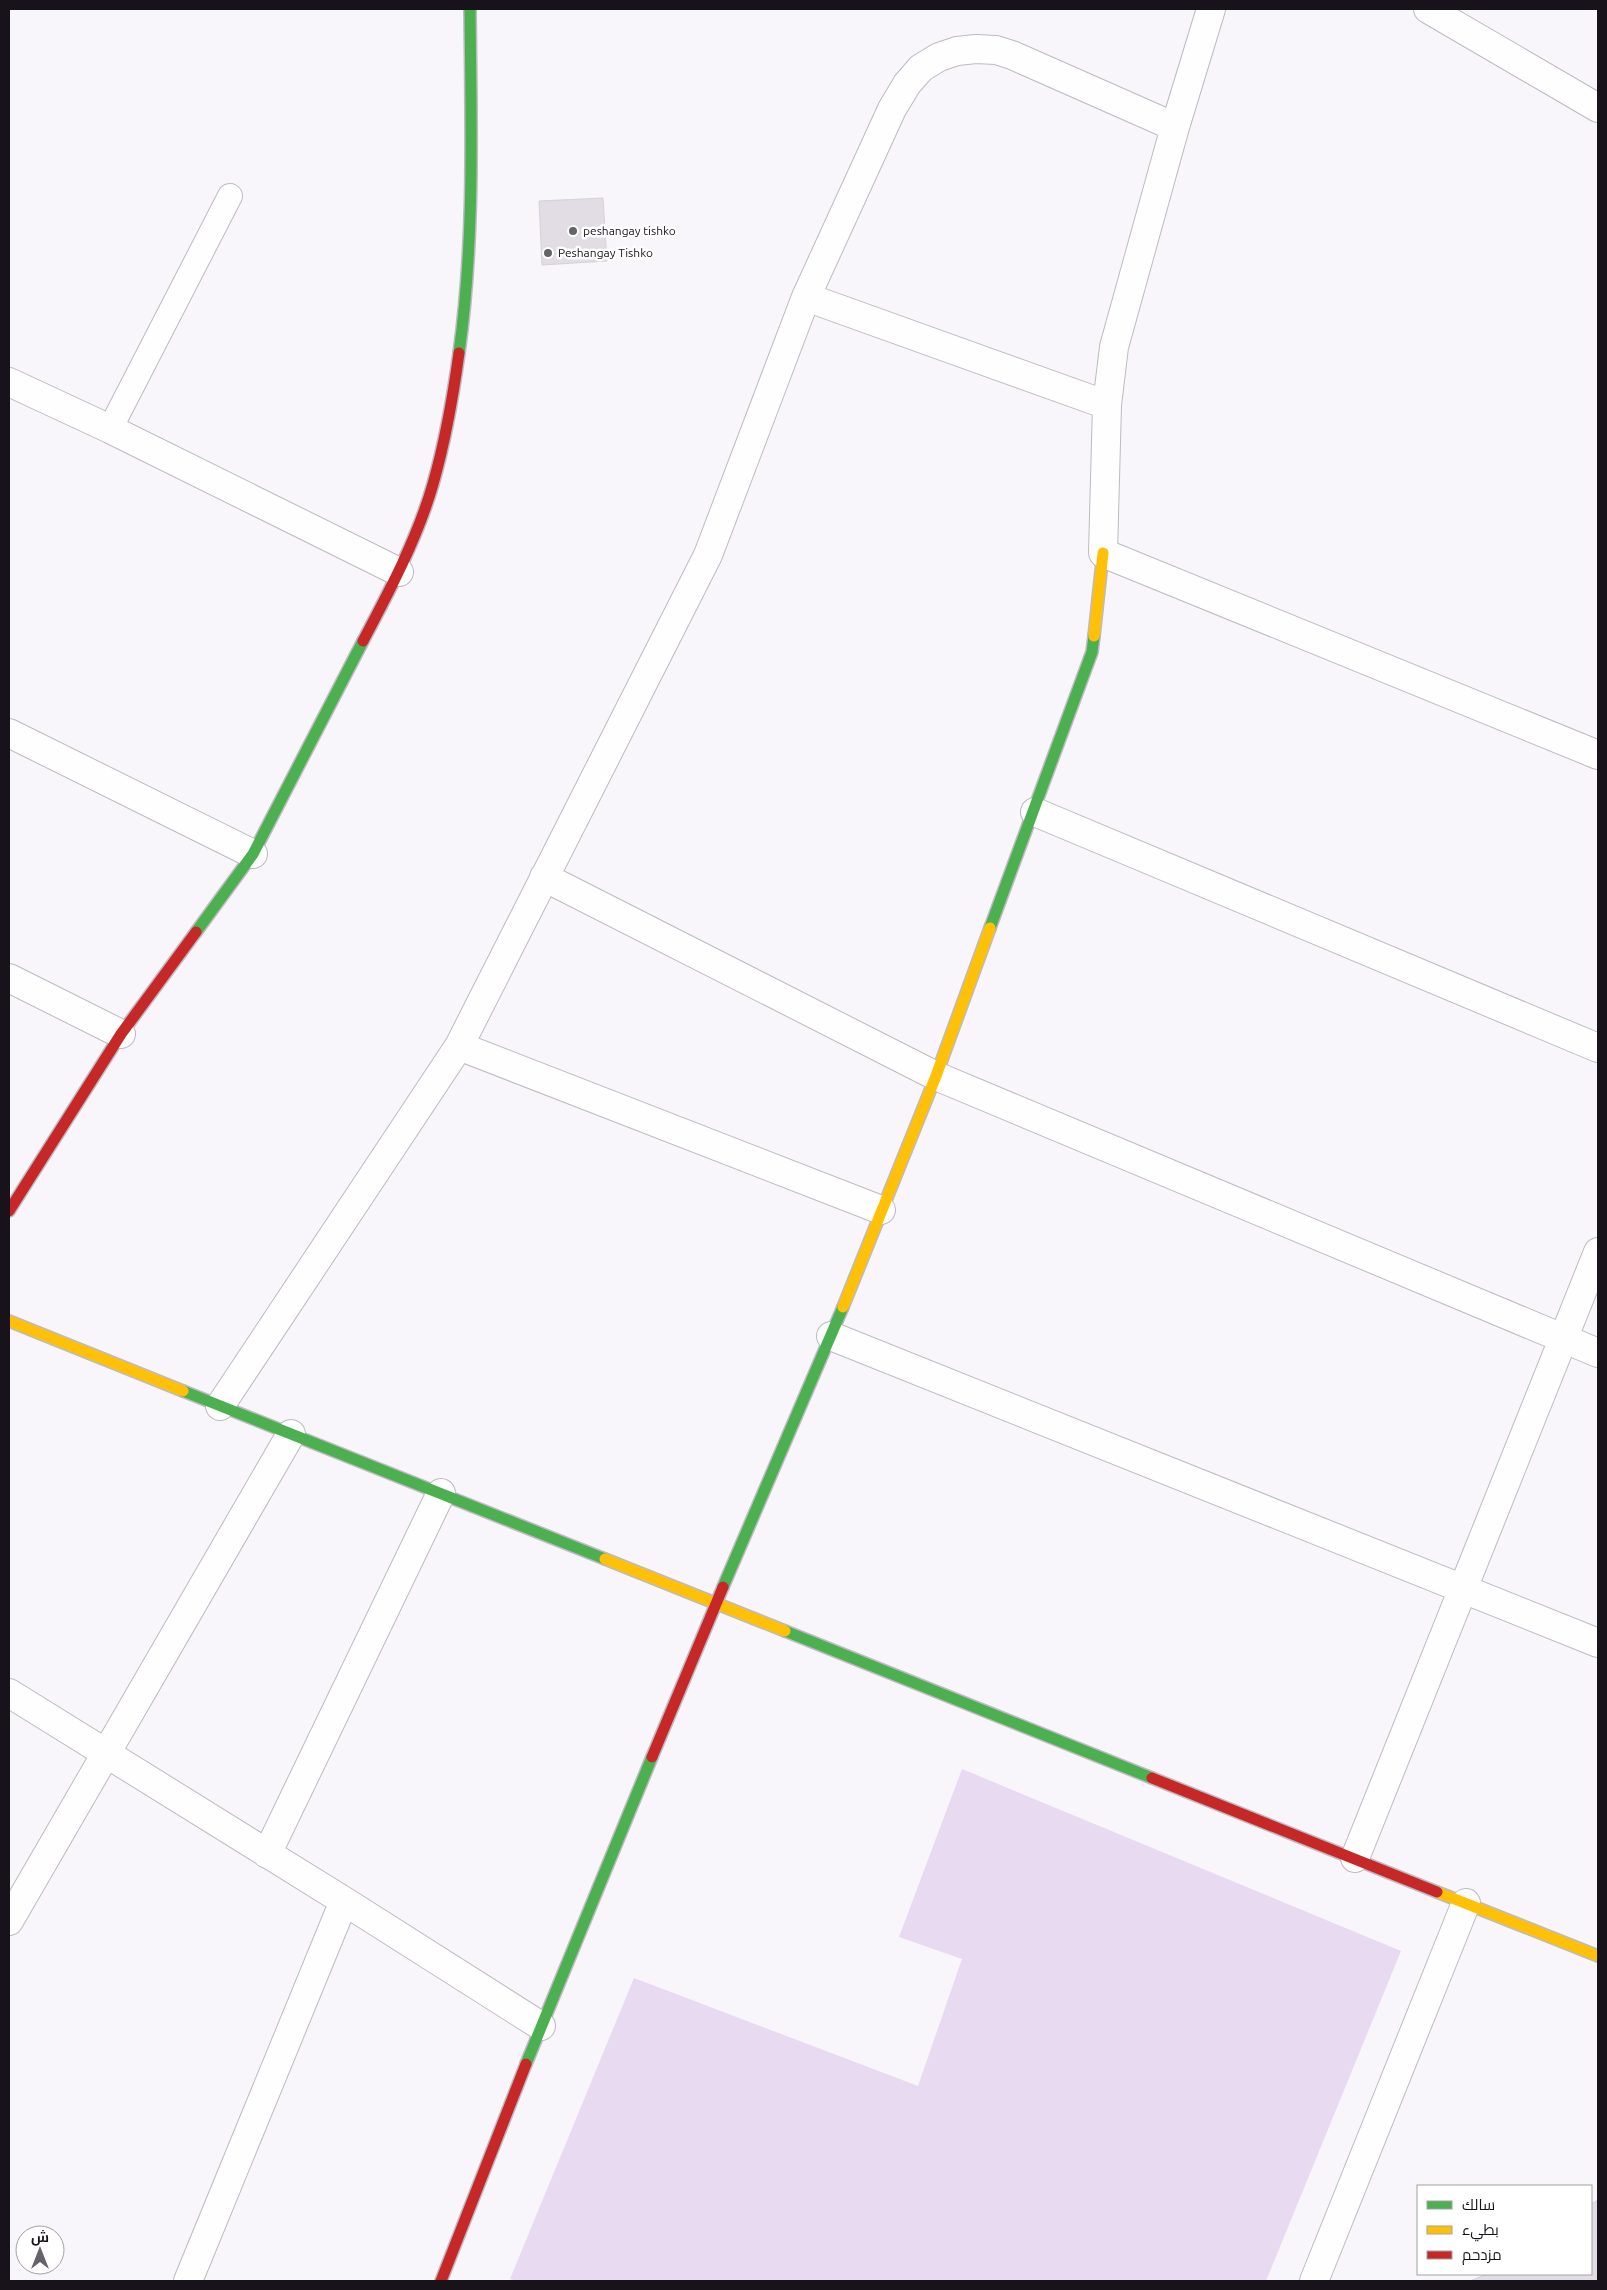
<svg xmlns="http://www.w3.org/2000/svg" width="1607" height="2290" font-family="Ubuntu,Cairo,sans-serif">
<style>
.green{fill:#e8daf1}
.building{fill:#e2dde5;stroke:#d5d1d8}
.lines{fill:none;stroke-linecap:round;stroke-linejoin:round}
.lane-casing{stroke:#bebac1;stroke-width:26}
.street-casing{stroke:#bebac1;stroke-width:30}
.fast-casing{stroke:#bebac1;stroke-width:14}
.slow-casing{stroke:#bebac1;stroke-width:14}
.jam-casing{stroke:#bebac1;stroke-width:14}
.lane{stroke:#fefefe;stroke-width:24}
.street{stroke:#fefefe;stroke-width:28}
.fast{stroke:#4caf50;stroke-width:11}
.slow{stroke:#ffc107;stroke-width:11}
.jam{stroke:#c62828;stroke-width:11}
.poi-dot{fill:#666269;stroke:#fff;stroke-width:2}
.labels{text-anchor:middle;stroke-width:5;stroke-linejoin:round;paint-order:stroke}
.poi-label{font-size:12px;fill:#18131b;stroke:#fff;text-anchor:start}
</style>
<rect width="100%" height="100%" fill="#f8f5fb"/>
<!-- green -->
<path class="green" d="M 962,1769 L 1401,1951 L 1266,2281 L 517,2281 L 510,2279 L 634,1978 L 918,2086 L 962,1959 L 899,1937 Z"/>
<!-- building -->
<path class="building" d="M 603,198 L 607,261 L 542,265 L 539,201 Z
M 1598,2200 L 1598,2281 L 1470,2281 L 1487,2274 L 1591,2274 L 1591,2204 Z"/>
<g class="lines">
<defs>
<path id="lane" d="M 110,429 L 230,196"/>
<path id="street" d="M 1211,9 L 1175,127 L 1114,347 L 1107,405 L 1103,553 L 1598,755
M 1428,9 L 1598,108
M 806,297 L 1107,405
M 9,382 L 110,429 L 399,572
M 9,733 L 253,854
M 1035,812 L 1598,1048
M 544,877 L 936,1076 L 1598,1353
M 9,978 L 121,1034
M 459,1046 L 881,1210
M 831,1336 L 1598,1643
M 220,1406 L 459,1046 L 708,555 L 806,297 L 892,109 L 907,84 L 921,68 L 939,57 L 957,51 L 976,49 L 996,50 L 1012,55 L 1175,127
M 9,1693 L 344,1901 L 541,2026
M 267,1854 L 441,1493
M 1355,1858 L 1598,1252
M 9,1921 L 291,1434
M 188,2281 L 344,1901
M 1314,2281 L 1466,1903"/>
<path id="fast" d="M 459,353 C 475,239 471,124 470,9
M 990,928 L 1092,652 L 1094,636
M 196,932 L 253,854 L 363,641
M 183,1391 L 605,1559
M 723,1587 L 843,1307
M 785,1631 L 1152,1778
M 526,2064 L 652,1757"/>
<path id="slow" d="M 1094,636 L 1103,553
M 843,1307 L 936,1076 L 990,928
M 9,1321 L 183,1391
M 605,1559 L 785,1631
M 1437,1892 L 1598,1956"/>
<path id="jam" d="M 363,641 C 389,592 418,537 433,484 C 445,442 453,397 459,353
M 9,1211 L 121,1034 L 196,932
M 652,1757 L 723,1587
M 1152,1778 L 1437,1892
M 441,2281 L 526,2064"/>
</defs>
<!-- lane casing -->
<use href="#lane" class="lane-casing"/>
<!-- street casing -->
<use href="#street" class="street-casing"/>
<!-- fast casing -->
<use href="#fast" class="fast-casing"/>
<!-- slow casing -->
<use href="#slow" class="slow-casing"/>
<!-- jam casing -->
<use href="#jam" class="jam-casing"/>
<!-- lane -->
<use href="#lane" class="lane"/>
<!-- street -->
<use href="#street" class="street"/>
<!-- fast -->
<use href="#fast" class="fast"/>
<!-- slow -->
<use href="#slow" class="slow"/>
<!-- jam -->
<use href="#jam" class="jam"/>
</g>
<!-- markers -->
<g class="poi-dot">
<circle cx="573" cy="231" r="5"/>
<circle cx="548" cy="253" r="5"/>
</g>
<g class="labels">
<!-- poi labels -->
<g class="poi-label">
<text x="583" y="235">peshangay tishko</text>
<text x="558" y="257">Peshangay Tishko</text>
</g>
</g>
<!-- border -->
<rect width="1607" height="2290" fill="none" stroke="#18131b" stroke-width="20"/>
<!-- legend -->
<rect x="1417" y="2185" width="175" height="90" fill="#ffffff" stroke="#a3a1a4"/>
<rect x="1427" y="2201" width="25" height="8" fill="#4caf50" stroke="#a3a1a4"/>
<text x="1462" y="2210" font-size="15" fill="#18131b">سالك</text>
<rect x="1427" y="2226" width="25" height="8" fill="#ffc107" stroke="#a3a1a4"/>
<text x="1462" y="2235" font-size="15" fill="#18131b">بطيء</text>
<rect x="1427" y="2251" width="25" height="8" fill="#c62828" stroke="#a3a1a4"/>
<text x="1462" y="2260" font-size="15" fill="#18131b">مزدحم</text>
<!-- north arrow -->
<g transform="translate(40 2250)"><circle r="24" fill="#ffffff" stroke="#a3a1a4"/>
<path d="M0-4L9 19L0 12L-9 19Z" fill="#666269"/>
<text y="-8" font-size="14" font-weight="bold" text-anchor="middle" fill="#18131b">ش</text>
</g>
</svg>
